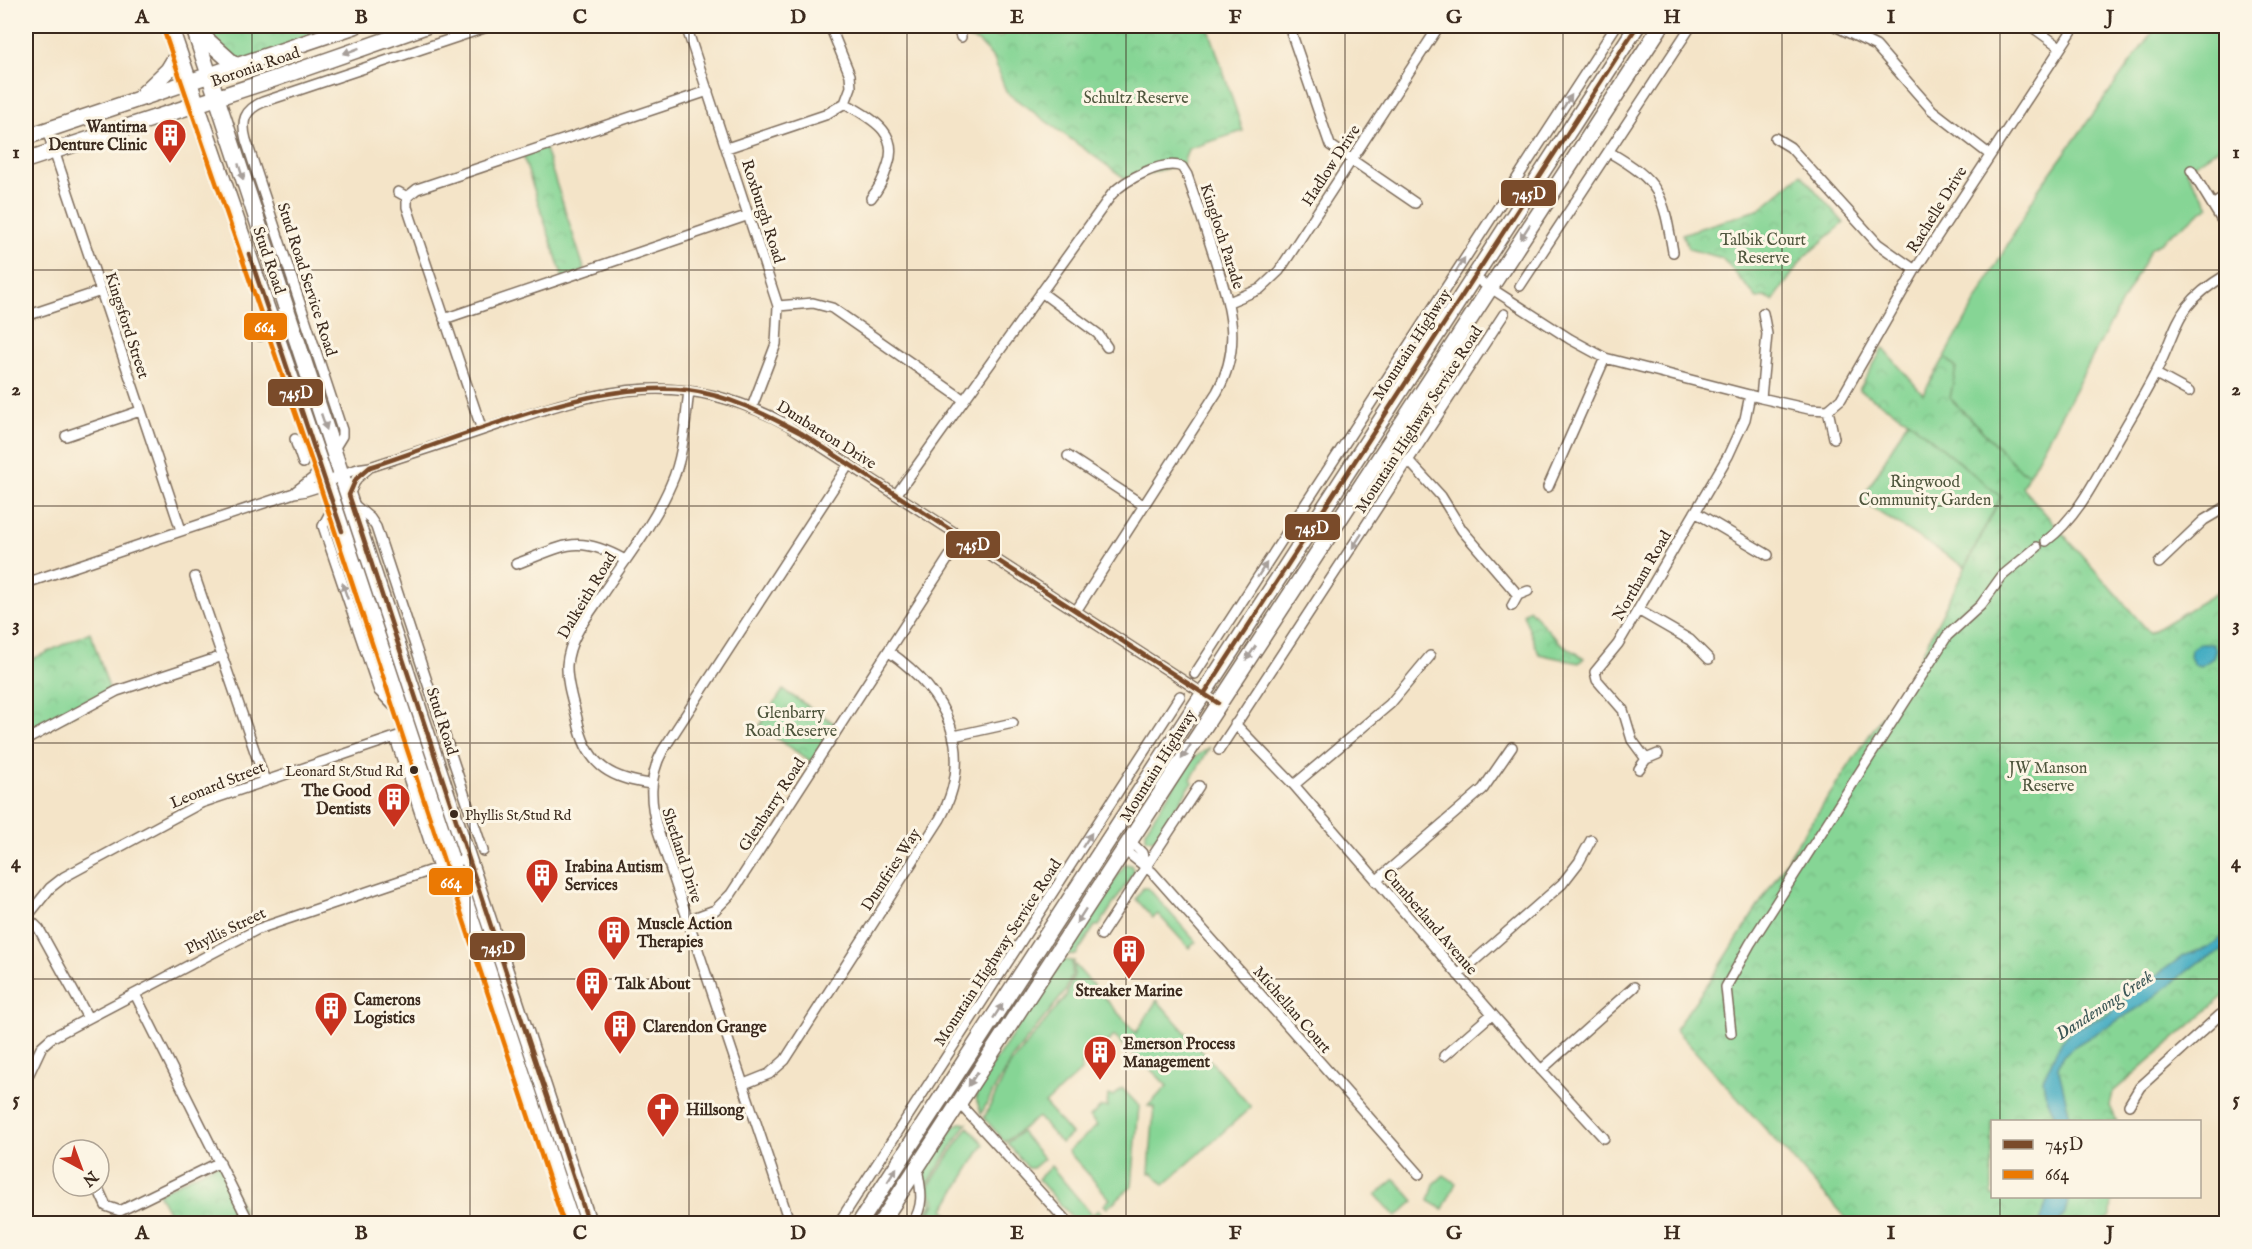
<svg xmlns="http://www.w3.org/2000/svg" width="2252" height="1249" font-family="'IM FELL English',serif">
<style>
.green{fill:#86d595;stroke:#60805a;stroke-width:1.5}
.park{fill:url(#park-crowns);stroke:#60805a;stroke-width:1.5}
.water{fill:#42acc2;stroke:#3e6b70;stroke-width:1.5}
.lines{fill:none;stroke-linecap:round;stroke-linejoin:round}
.street-casing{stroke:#7c6b5a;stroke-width:12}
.primary-casing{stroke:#7c6b5a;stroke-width:18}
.street{stroke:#fff;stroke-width:9}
.primary{stroke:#fff;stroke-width:15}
.bus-1-casing{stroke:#fcf5e5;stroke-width:9}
.bus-2-casing{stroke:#fcf5e5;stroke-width:9}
.bus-1{stroke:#7a4b2a;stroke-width:4.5}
.bus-2{stroke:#eb7903;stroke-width:4.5}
.oneway{fill:#a79f9a}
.grid{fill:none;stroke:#3b2a1e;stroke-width:1.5;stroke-opacity:0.55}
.bus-dot{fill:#3b2a1e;stroke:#fcf5e5;stroke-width:2}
.labels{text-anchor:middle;stroke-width:6;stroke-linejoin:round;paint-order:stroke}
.bus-label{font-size:14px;fill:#3b2a1e;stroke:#fcf5e5;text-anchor:end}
.street-label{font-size:16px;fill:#3b2a1e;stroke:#fcf5e5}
.park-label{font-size:16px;fill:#4e553c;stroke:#fcf5e5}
.poi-label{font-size:16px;font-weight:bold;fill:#3b2a1e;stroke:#fcf5e5;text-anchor:start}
.water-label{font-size:18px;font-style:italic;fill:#3d5857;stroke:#fcf5e5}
.line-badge{stroke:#fcf5e5;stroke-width:2}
.badge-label{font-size:16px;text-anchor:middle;font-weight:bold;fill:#fff}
.neatline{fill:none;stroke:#3b2a1e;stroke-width:2}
.grid-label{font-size:20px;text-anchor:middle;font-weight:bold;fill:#3b2a1e}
</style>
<defs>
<pattern id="park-crowns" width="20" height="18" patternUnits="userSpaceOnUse" patternTransform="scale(1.5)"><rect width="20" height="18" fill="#86d595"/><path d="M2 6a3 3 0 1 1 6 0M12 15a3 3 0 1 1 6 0" fill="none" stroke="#75b780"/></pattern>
</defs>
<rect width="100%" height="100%" fill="#fcf5e5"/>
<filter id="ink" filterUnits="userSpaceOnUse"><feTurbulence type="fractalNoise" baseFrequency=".0167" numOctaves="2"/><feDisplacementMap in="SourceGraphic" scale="12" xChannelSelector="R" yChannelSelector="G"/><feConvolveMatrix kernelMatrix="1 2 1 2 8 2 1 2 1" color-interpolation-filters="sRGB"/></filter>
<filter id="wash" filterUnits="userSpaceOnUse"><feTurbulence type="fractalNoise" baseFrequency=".008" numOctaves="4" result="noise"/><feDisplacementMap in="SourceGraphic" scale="24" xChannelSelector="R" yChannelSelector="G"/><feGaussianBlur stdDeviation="1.35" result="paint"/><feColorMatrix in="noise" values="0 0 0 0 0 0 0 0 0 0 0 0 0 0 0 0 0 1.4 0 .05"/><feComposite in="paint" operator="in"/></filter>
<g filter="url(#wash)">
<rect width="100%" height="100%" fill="#f4e4c8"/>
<!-- green -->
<path class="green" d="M 2157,26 L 2226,26 L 2226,143 L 2186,170 L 2209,206 L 2151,249 L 2029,474 L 2021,471 L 1950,398 L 1955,368 L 1945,357 L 2038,190 Z
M 1908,420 L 2001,496 L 1965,567 L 1861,501 Z
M 1210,747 L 1191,779 L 1192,783 L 1157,836 L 1153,840 L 1146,839 L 1146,829 L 1191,760 Z
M 1125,864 L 1131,865 L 1134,872 L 1099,926 L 1095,926 L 1076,955 L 1066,955 Z
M 1143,888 L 1148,888 L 1196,942 L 1189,948 L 1158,914 L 1153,918 L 1136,899 Z
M 1063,960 L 1072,961 L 1072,975 L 1065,992 L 1012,1058 L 981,1114 L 976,1098 L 979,1085 Z
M 1074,960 L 1074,964 L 1136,1033 L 1157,1000 L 1251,1107 L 1164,1185 L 1153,1173 L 1149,1173 L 1154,1107 L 1148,1106 L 1167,1086 C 1150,1067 1132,1054 1114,1036 L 1082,1064 L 1081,1071 L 1045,1104 L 1071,1134 L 1061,1143 L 1038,1117 L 1005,1142 L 984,1118 L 1010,1065 L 1066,996 L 1074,975 Z
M 1122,1088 L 1139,1106 L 1132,1186 L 1107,1208 L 1104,1205 L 1110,1199 L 1068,1151 L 1097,1126 L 1090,1117 L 1101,1107 L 1107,1107 L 1108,1095 L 1114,1096 Z
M 960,1123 L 967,1123 L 925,1188 L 934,1204 L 921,1223 L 918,1224 L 931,1204 C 927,1195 923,1187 923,1177 C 924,1166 950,1126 960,1123 Z
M 968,1127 L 984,1144 L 944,1209 L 955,1221 L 952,1223 L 924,1223 L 936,1203 L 928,1187 Z
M 1021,1132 L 1044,1159 L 1033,1168 L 1028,1168 L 1007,1143 Z
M 1051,1166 L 1092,1215 L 1098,1210 L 1101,1214 L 1091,1223 L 1077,1223 L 1038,1179 Z
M 1444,1175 L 1456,1183 L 1443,1209 L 1429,1201 L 1434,1184 Z
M 1395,1179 L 1414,1201 L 1396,1217 L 1376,1195 Z"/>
<!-- park -->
<path class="park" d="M 193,26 L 355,26 L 236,66 Z
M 1012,26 L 1208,26 L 1243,131 L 1188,149 L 1182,167 L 1178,165 L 1127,180 L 1006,92 L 994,59 L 979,42 L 961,37 L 977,31 L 1000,37 Z
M 544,146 L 585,271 L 563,278 L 522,153 Z
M 1801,174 L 1844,223 L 1804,257 L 1773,301 L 1765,297 L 1757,298 L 1722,258 L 1689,249 L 1682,234 L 1760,209 Z
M 1883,348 L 1923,394 L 1945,357 L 1956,368 L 1950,398 L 2021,471 L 2029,474 L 2022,487 L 2150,633 L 2226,587 L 2226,994 L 2113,1092 L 2110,1106 L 2117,1121 L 1992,1122 L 1992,1196 L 2112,1197 L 2111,1216 L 2103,1223 L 1850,1223 L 1675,1029 L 1717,971 L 1801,838 L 1916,665 L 2001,497 L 1908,420 L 1859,390 Z
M 1529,609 L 1559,642 L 1584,658 L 1579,663 L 1539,654 L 1523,614 Z
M 90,632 L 111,694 L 39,733 L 26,716 L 26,662 Z
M 783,690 L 839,726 L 815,764 L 759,727 Z
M 220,1162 L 243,1210 L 215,1223 L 174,1223 L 158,1193 Z"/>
<!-- water -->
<path class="water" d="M 2199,644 L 2213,644 L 2216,649 L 2213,658 L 2201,666 L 2195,665 L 2189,656 L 2190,650 Z
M 2226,934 L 2226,949 L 2199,962 L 2145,1004 L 2073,1047 L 2062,1057 L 2058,1067 L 2071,1121 L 2057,1121 L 2045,1093 L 2043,1079 L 2062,1040 L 2074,1029 L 2111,1013 L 2132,993 L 2183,956 L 2207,948 Z
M 2048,1197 L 2069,1197 L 2065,1214 L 2058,1223 L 2040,1223 Z"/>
</g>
<g filter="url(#ink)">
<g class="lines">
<defs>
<path id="street" d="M 686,26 L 778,306 L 776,344 L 752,407
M 957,26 L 961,37
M 1289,26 L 1330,145 L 1415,203
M 1835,26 L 1876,46 L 1932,110 L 1989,154
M 2031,26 L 2060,47
M 845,103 C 869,118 900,131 888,165 C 884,178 880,188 871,198
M 47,130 L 181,530
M 1775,138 L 1790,147 L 1878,244 L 1915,270
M 727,148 L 825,115 L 845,103 L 851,87 L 850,75 L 830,26
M 1609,152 C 1661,182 1663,194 1673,252
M 2191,170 L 2226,227
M 398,192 L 407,197 L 407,207 L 482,430
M 407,197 L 417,189 L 708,91
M 2213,205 L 2226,196
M 1475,278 L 1570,339 L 1605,358 L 1761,398 L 1809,409 L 1828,410 L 1841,399 L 1915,270 L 2075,26
M 1520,286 L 1691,26
M 1041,292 L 1098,334 L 1107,347
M 1229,302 L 1260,289 L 1279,271 L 1439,26
M 778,306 L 813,303 L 832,308 L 964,400
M 26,316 L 101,291
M 444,319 L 749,215
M 260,336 L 271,320
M 2156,374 L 2189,392
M 1761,398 L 1767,334 L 1763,313
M 1828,410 L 1834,438
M 66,436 L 140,411
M 295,439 L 317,460
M 296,443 L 303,463
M 334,449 L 342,436 L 342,430 L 246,140 C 241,121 244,110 263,102 L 490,26
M 1068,456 L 1143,505
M 1408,460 L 1441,496 L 1462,530 L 1518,595
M 1548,487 L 1605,358
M 296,491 L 313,478 L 321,466
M 349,495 L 356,479 L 370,467
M 896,495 L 1112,194 C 1125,180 1163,159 1182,167 L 1187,175 C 1197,203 1206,230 1215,259 C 1230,306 1243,346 1217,392 L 1076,611
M 352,503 L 370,518 L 376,527 L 483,851
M 334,505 L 323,526 L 379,691 L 401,714
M 1695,512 L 1768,555
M 2046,541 C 2080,516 2099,472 2120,436 C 2132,415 2145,394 2156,372 C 2180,324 2174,306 2226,275
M 2159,563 L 2204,520 L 2226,507
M 516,564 C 565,546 576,533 625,560
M 195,577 L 265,781
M 26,583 L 294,493 C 326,490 340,469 370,467 C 413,453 457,439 500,424 C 608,387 682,368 788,425 L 1218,703
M 1512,606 L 1518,595 L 1528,591
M 1638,610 L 1690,640 L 1709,659
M 1195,674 L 1616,26
M 1235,724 L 1294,785 L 1533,1061 L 1604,1138
M 954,736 L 1013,723
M 395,738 L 438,868
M 26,740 L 117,691 L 223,656
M 1219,750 L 1504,314
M 1646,759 L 1632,740 L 1623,710 L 1597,680 L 1595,672 L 1618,644 L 1728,456 L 1745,419 L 1750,395
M 1639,769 L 1646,759 L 1658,754
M 651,784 C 613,779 589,767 579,727 C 575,707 566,685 567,665 C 569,638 587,617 601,596 C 625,560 654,524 671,484 C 684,456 685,421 689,391
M 1294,785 L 1390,704 L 1430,656
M 1130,841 L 1142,853 L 1145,864
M 1124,850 L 1152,872 L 1419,1174
M 1376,881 L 1483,789 L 1512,747
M 27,917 L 39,929 L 88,1018
M 26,918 L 50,888 L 64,877 L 201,803 L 410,732
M 688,920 L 715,910 L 731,894 L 962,537
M 1101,935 L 1199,786
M 1458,975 L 1562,884 L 1579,862 L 1591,840
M 135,994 L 250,1224
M 1731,1033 L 1726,987 L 1750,944 L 1947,636 L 1981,605 L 2002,576 L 2037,547
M 1444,1056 L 1492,1014
M 1541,1070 L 1634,987
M 26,1080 L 42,1046 L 51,1038 L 258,929 L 470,857
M 744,1084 L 769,1074 L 785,1060 L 940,819 C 977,751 947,692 888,651
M 958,1102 L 1069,1224
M 2129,1105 L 2140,1087 L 2220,1015 L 2226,1014
M 97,1186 L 106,1206 L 120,1211 L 220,1162
M 790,1224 L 658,831 C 650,803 648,777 663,750 L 849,464
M 838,1224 L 1180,696
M 912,1224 C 925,1204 921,1190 917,1168
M 2222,1224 L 2226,1220"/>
<path id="primary" d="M 170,26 L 321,466 L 572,1224
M 193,26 L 589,1224
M 196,30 L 236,66
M 143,94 L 168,70 L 179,52
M 26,137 L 355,26
M 26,160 L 274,79 L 426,26
M 859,1224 L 1637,26
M 880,1224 L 1661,26"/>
</defs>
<!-- street casing -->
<use href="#street" class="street-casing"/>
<!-- primary casing -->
<use href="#primary" class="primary-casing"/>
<!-- street -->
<use href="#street" class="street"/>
<!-- primary -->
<use href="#primary" class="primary"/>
<defs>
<path id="bus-1" d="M 249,254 L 342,531
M 1204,694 L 1637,26
M 589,1224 L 349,495 L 356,479 L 370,467 C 463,437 589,380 687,390 C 728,395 765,414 801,433 L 1218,703"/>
<path id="bus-2" d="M 163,28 L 314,468 L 564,1224"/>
</defs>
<!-- bus-1 casing -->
<use href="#bus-1" class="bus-1-casing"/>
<!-- bus-2 casing -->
<use href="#bus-2" class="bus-2-casing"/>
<!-- bus-1 -->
<use href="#bus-1" class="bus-1"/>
<!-- bus-2 -->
<use href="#bus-2" class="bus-2"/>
</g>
<!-- one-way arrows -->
<defs><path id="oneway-solid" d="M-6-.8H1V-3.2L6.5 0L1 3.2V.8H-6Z" transform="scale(1.5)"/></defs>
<g class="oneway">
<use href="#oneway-solid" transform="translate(351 51) rotate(160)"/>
<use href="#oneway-solid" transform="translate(1567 102) rotate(-57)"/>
<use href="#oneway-solid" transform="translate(241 172) rotate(72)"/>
<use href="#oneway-solid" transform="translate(1525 232) rotate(123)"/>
<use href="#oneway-solid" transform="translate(1460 265) rotate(-57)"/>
<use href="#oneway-solid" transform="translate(324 422) rotate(71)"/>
<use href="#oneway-solid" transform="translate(1357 541) rotate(123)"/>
<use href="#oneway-solid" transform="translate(1262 570) rotate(-57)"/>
<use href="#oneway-solid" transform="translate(345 591) rotate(-109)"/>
<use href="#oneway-solid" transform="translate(1251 653) rotate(124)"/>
<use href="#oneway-solid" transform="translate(1186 752) rotate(123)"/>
<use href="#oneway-solid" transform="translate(1087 840) rotate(-57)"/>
<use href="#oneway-solid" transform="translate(1081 916) rotate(123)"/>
<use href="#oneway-solid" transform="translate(998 1011) rotate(-57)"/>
<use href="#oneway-solid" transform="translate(973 1079) rotate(123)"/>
<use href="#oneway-solid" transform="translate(892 1175) rotate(-57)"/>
</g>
</g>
<!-- grid -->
<path class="grid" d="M 252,26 L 252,1224M 470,26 L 470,1224M 689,26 L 689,1224M 907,26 L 907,1224M 1126,26 L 1126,1224M 1345,26 L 1345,1224M 1563,26 L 1563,1224M 1782,26 L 1782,1224M 2000,26 L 2000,1122M 26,270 L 2226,270M 26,506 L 2226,506M 26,743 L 2226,743M 26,979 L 2226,979M 2000,1196 L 2000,1224"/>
<!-- icons -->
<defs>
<symbol id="building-pin" viewBox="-11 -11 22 30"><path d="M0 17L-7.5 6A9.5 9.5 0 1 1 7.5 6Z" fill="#c8321e" stroke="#fcf5e5"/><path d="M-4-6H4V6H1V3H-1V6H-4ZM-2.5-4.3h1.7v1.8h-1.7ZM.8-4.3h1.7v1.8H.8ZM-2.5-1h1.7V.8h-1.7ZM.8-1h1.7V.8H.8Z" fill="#fff"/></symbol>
<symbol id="church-pin" viewBox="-11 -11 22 30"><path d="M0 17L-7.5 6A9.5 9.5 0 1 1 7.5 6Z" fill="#c8321e" stroke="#fcf5e5"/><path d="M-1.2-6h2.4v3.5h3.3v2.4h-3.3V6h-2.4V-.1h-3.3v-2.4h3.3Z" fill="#fff"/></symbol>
</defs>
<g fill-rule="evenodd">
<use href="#building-pin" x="151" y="116" width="38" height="52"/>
<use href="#building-pin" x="375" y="780" width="38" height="52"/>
<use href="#building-pin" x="523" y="856" width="38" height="52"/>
<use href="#building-pin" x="595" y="913" width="38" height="52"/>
<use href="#building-pin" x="1110" y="932" width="38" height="52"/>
<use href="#building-pin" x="573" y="964" width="38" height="52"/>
<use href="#building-pin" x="312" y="989" width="38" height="52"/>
<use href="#building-pin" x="601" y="1007" width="38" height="52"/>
<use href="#building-pin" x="1081" y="1033" width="38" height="52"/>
<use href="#church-pin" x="644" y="1090" width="38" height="52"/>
</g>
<!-- markers -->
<g class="bus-dot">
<circle cx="414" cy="770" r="5"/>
<circle cx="454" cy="814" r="5"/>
</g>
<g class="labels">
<!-- bus labels -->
<g class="bus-label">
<text x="403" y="776">Leonard St/Stud Rd</text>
<text x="465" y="820" text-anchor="start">Phyllis St/Stud Rd</text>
</g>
<!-- street labels -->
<g class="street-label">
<text transform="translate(255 66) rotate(-19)" y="6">Boronia Road</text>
<text transform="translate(1330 165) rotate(-57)" y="6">Hadlow Drive</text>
<text transform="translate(1936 209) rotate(-58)" y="6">Rachelle Drive</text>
<text transform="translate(764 211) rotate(72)" y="6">Roxburgh Road</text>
<text transform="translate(1223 236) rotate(72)" y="6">Kingloch Parade</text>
<text transform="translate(270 260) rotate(71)" y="6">Stud Road</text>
<text transform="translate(308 279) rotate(72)" y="6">Stud Road Service Road</text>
<text transform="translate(128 325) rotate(72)" y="6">Kingsford Street</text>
<text transform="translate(1411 344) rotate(-57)" y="6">Mountain Highway</text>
<text transform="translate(1418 419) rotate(-57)" y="6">Mountain Highway Service Road</text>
<text transform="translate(827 434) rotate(32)" y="6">Dunbarton Drive</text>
<text transform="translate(1641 575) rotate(-60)" y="6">Northam Road</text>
<text transform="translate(586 595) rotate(-59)" y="6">Dalkeith Road</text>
<text transform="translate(443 721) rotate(72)" y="6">Stud Road</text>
<text transform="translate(1157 765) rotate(-58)" y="6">Mountain Highway</text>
<text transform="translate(217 784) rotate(-22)" y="6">Leonard Street</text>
<text transform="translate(771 804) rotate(-57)" y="6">Glenbarry Road</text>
<text transform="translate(683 855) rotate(72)" y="6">Shetland Drive</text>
<text transform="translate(890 869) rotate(-57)" y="6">Dumfries Way</text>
<text transform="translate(1431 921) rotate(49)" y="6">Cumberland Avenue</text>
<text transform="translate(225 930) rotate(-26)" y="6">Phyllis Street</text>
<text transform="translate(997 952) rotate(-57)" y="6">Mountain Highway Service Road</text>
<text transform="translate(1293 1009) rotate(49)" y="6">Michellan Court</text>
</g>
<!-- park labels -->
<g class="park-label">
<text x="1136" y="103">Schultz Reserve</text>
<text x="1763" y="245">Talbik Court<tspan x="1763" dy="18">Reserve</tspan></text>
<text x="1925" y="487">Ringwood<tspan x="1925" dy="18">Community Garden</tspan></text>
<text x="791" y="718">Glenbarry<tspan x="791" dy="18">Road Reserve</tspan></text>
<text x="2048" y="773">JW Manson<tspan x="2048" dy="18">Reserve</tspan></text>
</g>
<!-- poi labels -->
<g class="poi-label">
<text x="147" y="132" text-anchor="end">Wantirna<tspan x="147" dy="18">Denture Clinic</tspan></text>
<text x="371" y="796" text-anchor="end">The Good<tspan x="371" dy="18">Dentists</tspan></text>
<text x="565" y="872">Irabina Autism<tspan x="565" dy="18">Services</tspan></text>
<text x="637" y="929">Muscle Action<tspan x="637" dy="18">Therapies</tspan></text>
<text x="615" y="989">Talk About</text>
<text x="1129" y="996" text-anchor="middle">Streaker Marine</text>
<text x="354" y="1005">Camerons<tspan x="354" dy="18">Logistics</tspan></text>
<text x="643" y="1032">Clarendon Grange</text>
<text x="1123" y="1049">Emerson Process<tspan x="1123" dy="18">Management</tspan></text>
<text x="686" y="1115">Hillsong</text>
</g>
<!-- water labels -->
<g class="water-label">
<text transform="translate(2104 1005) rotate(-33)" y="6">Dandenong Creek</text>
</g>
</g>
<g class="line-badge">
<rect x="1500" y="179" width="57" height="28" rx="6" fill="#7a4b2a"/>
<rect x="243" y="312" width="45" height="29" rx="6" fill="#eb7903"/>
<rect x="267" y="378" width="57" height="29" rx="6" fill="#7a4b2a"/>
<rect x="1284" y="513" width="57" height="28" rx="6" fill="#7a4b2a"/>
<rect x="945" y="530" width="56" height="29" rx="6" fill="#7a4b2a"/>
<rect x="428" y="867" width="46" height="29" rx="6" fill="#eb7903"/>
<rect x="469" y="932" width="57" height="29" rx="6" fill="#7a4b2a"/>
</g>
<g class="badge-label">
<text x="1529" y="199">745D</text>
<text x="265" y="332">664</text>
<text x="296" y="398">745D</text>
<text x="1312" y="533">745D</text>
<text x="973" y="550">745D</text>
<text x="451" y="888">664</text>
<text x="498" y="953">745D</text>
</g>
<!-- margin -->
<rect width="2252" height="1249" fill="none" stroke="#fcf5e5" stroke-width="66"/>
<!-- legend -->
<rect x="1991" y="1120" width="210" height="78" fill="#fcf5e5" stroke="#afa495" stroke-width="1.5"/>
<rect x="2003" y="1140" width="30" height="9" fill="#7a4b2a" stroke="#afa495" stroke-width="1.5"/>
<text x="2045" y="1150" font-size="18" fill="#3b2a1e">745D</text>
<rect x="2003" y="1170" width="30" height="9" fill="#eb7903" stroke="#afa495" stroke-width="1.5"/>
<text x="2045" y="1180" font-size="18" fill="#3b2a1e">664</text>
<!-- north arrow -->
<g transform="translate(81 1168) rotate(139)"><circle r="28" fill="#fcf5e5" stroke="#afa495" stroke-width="1.5"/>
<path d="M0-4.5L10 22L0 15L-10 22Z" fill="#c8321e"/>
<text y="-9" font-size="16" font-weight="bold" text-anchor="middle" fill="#3b2a1e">N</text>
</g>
<rect x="33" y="33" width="2186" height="1183" class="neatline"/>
<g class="grid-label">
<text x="142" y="23">A</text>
<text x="361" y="23">B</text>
<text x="580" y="23">C</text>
<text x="798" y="23">D</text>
<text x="1017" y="23">E</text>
<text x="1235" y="23">F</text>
<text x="1454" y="23">G</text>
<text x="1672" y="23">H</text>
<text x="1891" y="23">I</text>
<text x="2110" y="23">J</text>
<text x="16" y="158">1</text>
<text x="2236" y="158">1</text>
<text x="16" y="395">2</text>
<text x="2236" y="395">2</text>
<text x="16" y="631">3</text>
<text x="2236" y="631">3</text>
<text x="16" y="868">4</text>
<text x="2236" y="868">4</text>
<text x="16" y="1105">5</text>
<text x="2236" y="1105">5</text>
<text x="142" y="1239">A</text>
<text x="361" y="1239">B</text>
<text x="580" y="1239">C</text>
<text x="798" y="1239">D</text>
<text x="1017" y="1239">E</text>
<text x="1235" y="1239">F</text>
<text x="1454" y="1239">G</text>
<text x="1672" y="1239">H</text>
<text x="1891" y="1239">I</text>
<text x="2110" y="1239">J</text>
</g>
</svg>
